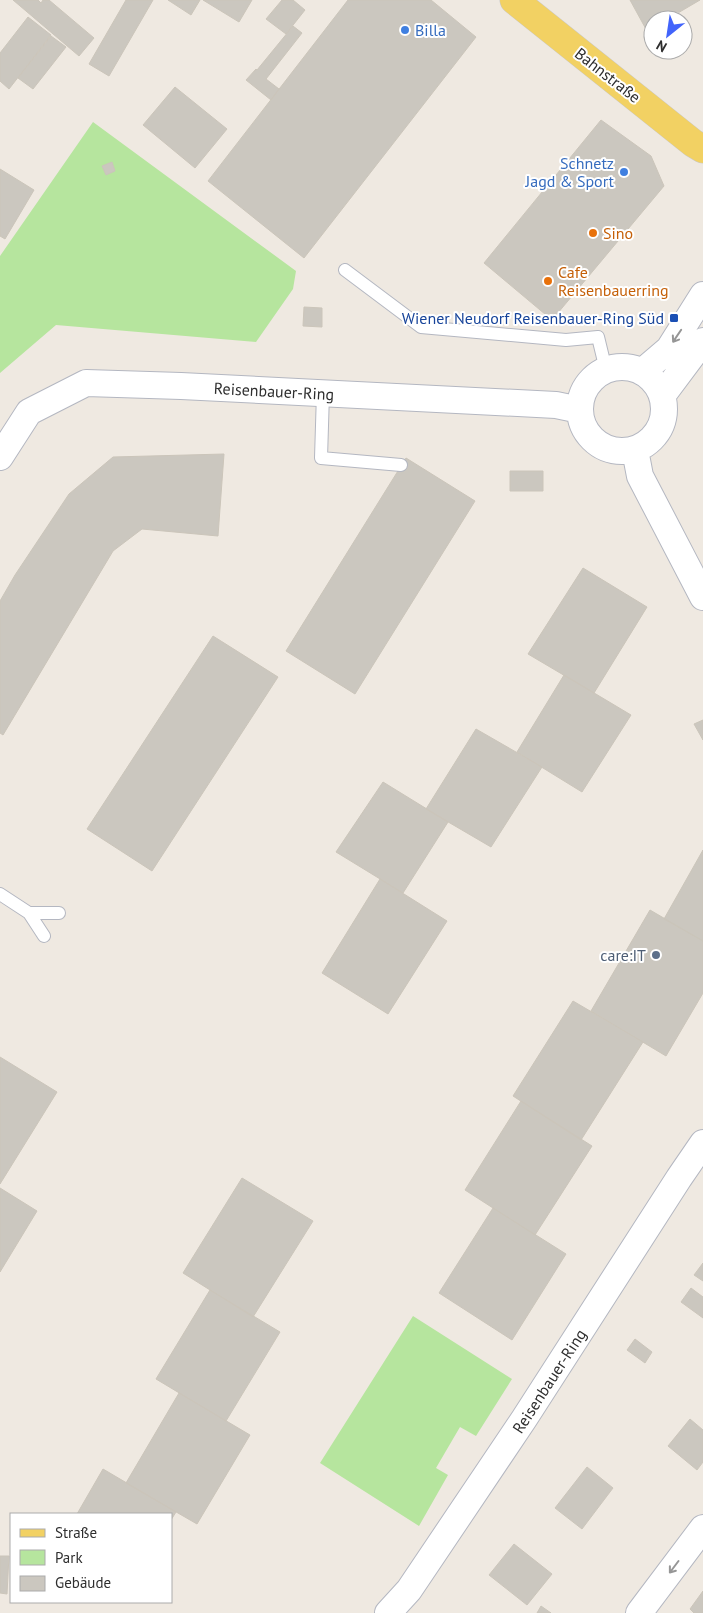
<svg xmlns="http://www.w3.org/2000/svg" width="703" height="1613" font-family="'PT Sans',sans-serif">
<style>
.green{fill:#b6e59e}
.building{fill:#cbc7bf;stroke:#cbc5ba}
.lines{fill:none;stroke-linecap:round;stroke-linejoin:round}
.service-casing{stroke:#b4b7c1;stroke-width:14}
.minor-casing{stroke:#b4b7c1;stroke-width:28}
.primary-casing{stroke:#c9c9c9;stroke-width:29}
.service{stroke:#fff;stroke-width:12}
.minor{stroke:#fff;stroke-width:26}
.primary{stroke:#f2d163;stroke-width:28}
.oneway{stroke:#969696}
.shop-dot{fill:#3f7fe0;stroke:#fff;stroke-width:2}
.food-dot{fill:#e8710a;stroke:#fff;stroke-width:2}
.transit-dot{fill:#1a4fb4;stroke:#fff;stroke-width:2}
.service-dot{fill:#5c6f8a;stroke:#fff;stroke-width:2}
.labels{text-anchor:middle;stroke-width:4;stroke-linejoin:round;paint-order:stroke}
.shop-label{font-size:16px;fill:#366cbe;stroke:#fff;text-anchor:start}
.street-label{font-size:16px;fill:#2e2e2e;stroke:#fff}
.food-label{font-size:16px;fill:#c56008;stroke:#fff;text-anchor:start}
.transit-label{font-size:16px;fill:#164399;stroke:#fff;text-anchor:end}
.service-label{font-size:16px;fill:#4e5e75;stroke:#fff;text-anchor:end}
</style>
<rect width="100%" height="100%" fill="#efe9e1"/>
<!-- green -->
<path class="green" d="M 93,122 L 296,271 L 293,289 L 256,342 L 56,325 L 0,373 L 0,256 Z
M 413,1316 L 512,1379 L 476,1436 L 460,1427 L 436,1468 L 448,1475 L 419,1526 L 320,1463 Z"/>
<!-- building -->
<path class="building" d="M 13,0 L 38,0 L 41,3 L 43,0 L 49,0 L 94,38 L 79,56 Z
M 126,0 L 153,0 L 109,76 L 89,64 Z
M 168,0 L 200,0 L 191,15 Z
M 203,0 L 252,0 L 239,22 Z
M 282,0 L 293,0 L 305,10 L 286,34 L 266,19 Z
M 348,0 L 431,0 L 476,37 L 304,258 L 208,181 Z
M 630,0 L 700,0 L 666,20 L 653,20 L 653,27 L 647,31 Z
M 28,17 L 51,35 L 9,89 L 0,81 L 0,53 Z
M 293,26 L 302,33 L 266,79 L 279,89 L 271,100 L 246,80 L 256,69 L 257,70 Z
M 51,36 L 66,47 L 33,89 L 18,78 Z
M 175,87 L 227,129 L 195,168 L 143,125 Z
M 601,120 L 651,156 L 664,186 L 552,320 L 484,263 Z
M 112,162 L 115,171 L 106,175 L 102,166 Z
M 0,169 L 34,190 L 5,239 L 0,236 Z
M 304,307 L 322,308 L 322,327 L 303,326 Z
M 224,454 L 218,536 L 142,529 L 113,551 L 3,735 L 0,733 L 0,601 L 15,575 L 69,494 L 113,457 Z
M 406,458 L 475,501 L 355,694 L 286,651 Z
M 510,471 L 543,471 L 543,491 L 510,491 Z
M 583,568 L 647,607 L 594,693 L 528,654 Z
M 213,636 L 278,677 L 152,871 L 87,829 Z
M 564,675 L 631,715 L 582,792 L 517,752 Z
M 703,720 L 703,740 L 694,724 Z
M 476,729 L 542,767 L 491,847 L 426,809 Z
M 383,782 L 448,822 L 403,893 L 336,852 Z
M 703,850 L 703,941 L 664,919 Z
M 380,879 L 447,921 L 388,1014 L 322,973 Z
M 650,910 L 703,941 L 703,993 L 666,1056 L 591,1011 Z
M 573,1001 L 643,1042 L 581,1140 L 513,1096 Z
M 0,1057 L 57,1092 L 0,1184 Z
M 521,1101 L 592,1146 L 535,1235 L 465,1190 Z
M 242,1178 L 313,1221 L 253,1317 L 183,1273 Z
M 0,1188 L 37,1211 L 0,1272 Z
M 493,1208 L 566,1254 L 512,1340 L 439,1293 Z
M 703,1263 L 703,1281 L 694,1275 Z
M 691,1288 L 703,1297 L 703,1318 L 681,1302 Z
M 210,1290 L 280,1332 L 226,1421 L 156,1379 Z
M 635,1339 L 652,1352 L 645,1363 L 627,1350 Z
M 179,1393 L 250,1435 L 197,1524 L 126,1483 Z
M 690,1419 L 703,1430 L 703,1462 L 697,1470 L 668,1446 Z
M 587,1467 L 613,1488 L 582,1529 L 555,1508 Z
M 103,1469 L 176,1512 L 171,1520 L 171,1514 L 77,1514 Z
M 514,1544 L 552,1574 L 527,1605 L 489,1575 Z
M 0,1556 L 9,1556 L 7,1594 L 0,1593 Z
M 703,1591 L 703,1613 L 694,1613 L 690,1609 Z
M 541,1606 L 551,1613 L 537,1613 Z"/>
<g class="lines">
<defs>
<path id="service" d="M 345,270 L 421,327 L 566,340 L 598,337 L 606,370
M 323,393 L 321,458 L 401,465
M 0,894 L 29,913 L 44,936
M 29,913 L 59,913"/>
<path id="minor" d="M580 409a42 42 0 1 1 84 0a42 42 0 1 1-84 0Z
M 642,372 L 669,349 L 703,295
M 662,396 L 703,341
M 635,450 L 640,476 L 703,597
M 0,457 L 29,412 L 86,383 L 181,386 L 556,405 L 580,410
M 388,1613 L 409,1590 L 524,1419 L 679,1178 L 703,1143
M 639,1613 L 703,1528"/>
<path id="primary" d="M 514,0 L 693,143 L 703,149"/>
</defs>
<!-- service casing -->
<use href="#service" class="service-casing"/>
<!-- minor casing -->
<use href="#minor" class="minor-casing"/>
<!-- primary casing -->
<use href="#primary" class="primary-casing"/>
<!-- service -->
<use href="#service" class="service"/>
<!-- minor -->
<use href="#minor" class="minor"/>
<!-- primary -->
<use href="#primary" class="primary"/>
</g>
<!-- one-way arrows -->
<defs><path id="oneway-shaft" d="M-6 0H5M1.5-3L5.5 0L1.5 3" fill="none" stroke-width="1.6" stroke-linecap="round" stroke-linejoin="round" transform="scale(1.25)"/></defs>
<g class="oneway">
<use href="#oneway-shaft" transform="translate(677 336) rotate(124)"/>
<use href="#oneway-shaft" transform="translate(674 1567) rotate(127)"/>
</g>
<!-- markers -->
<g class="shop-dot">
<circle cx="405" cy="30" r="5"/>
<circle cx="624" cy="172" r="5"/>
</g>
<g class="food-dot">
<circle cx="593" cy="233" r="5"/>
<circle cx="548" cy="281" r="5"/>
</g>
<rect class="transit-dot" x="669" y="313" width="10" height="10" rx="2.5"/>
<circle class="service-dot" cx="656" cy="955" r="5"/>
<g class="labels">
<!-- shop labels -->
<g class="shop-label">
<text x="415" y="36">Billa</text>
<text x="614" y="169" text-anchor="end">Schnetz<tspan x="614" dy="18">Jagd &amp; Sport</tspan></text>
</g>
<!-- street labels -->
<g class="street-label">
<text transform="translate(608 75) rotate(38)" y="6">Bahnstraße</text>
<text transform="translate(274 391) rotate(3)" y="6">Reisenbauer-Ring</text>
<text transform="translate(549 1381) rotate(-57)" y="6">Reisenbauer-Ring</text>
</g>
<!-- food labels -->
<g class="food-label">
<text x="603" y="239">Sino</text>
<text x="558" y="278">Cafe<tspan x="558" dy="18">Reisenbauerring</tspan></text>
</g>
<!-- transit labels -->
<g class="transit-label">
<text x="664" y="324">Wiener Neudorf Reisenbauer-Ring Süd</text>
</g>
<!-- service labels -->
<g class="service-label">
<text x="646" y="961">care:IT</text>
</g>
</g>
<!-- legend -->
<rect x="10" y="1513" width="162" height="90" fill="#ffffff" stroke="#ababab"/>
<rect x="20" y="1529" width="25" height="8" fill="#f2d163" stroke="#ababab"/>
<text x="55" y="1538" font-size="15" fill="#2e2e2e">Straße</text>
<rect x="20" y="1550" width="25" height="15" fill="#b6e59e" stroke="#ababab"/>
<text x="55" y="1563" font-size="15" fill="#2e2e2e">Park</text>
<rect x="20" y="1576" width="25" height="15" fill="#cbc7bf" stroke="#ababab"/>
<text x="55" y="1588" font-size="15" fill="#2e2e2e">Gebäude</text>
<!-- north arrow -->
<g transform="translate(668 35) rotate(210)"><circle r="24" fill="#ffffff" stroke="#ababab"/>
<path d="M0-4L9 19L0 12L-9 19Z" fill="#4264fb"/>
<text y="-8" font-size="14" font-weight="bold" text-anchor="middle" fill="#2e2e2e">N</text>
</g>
</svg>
